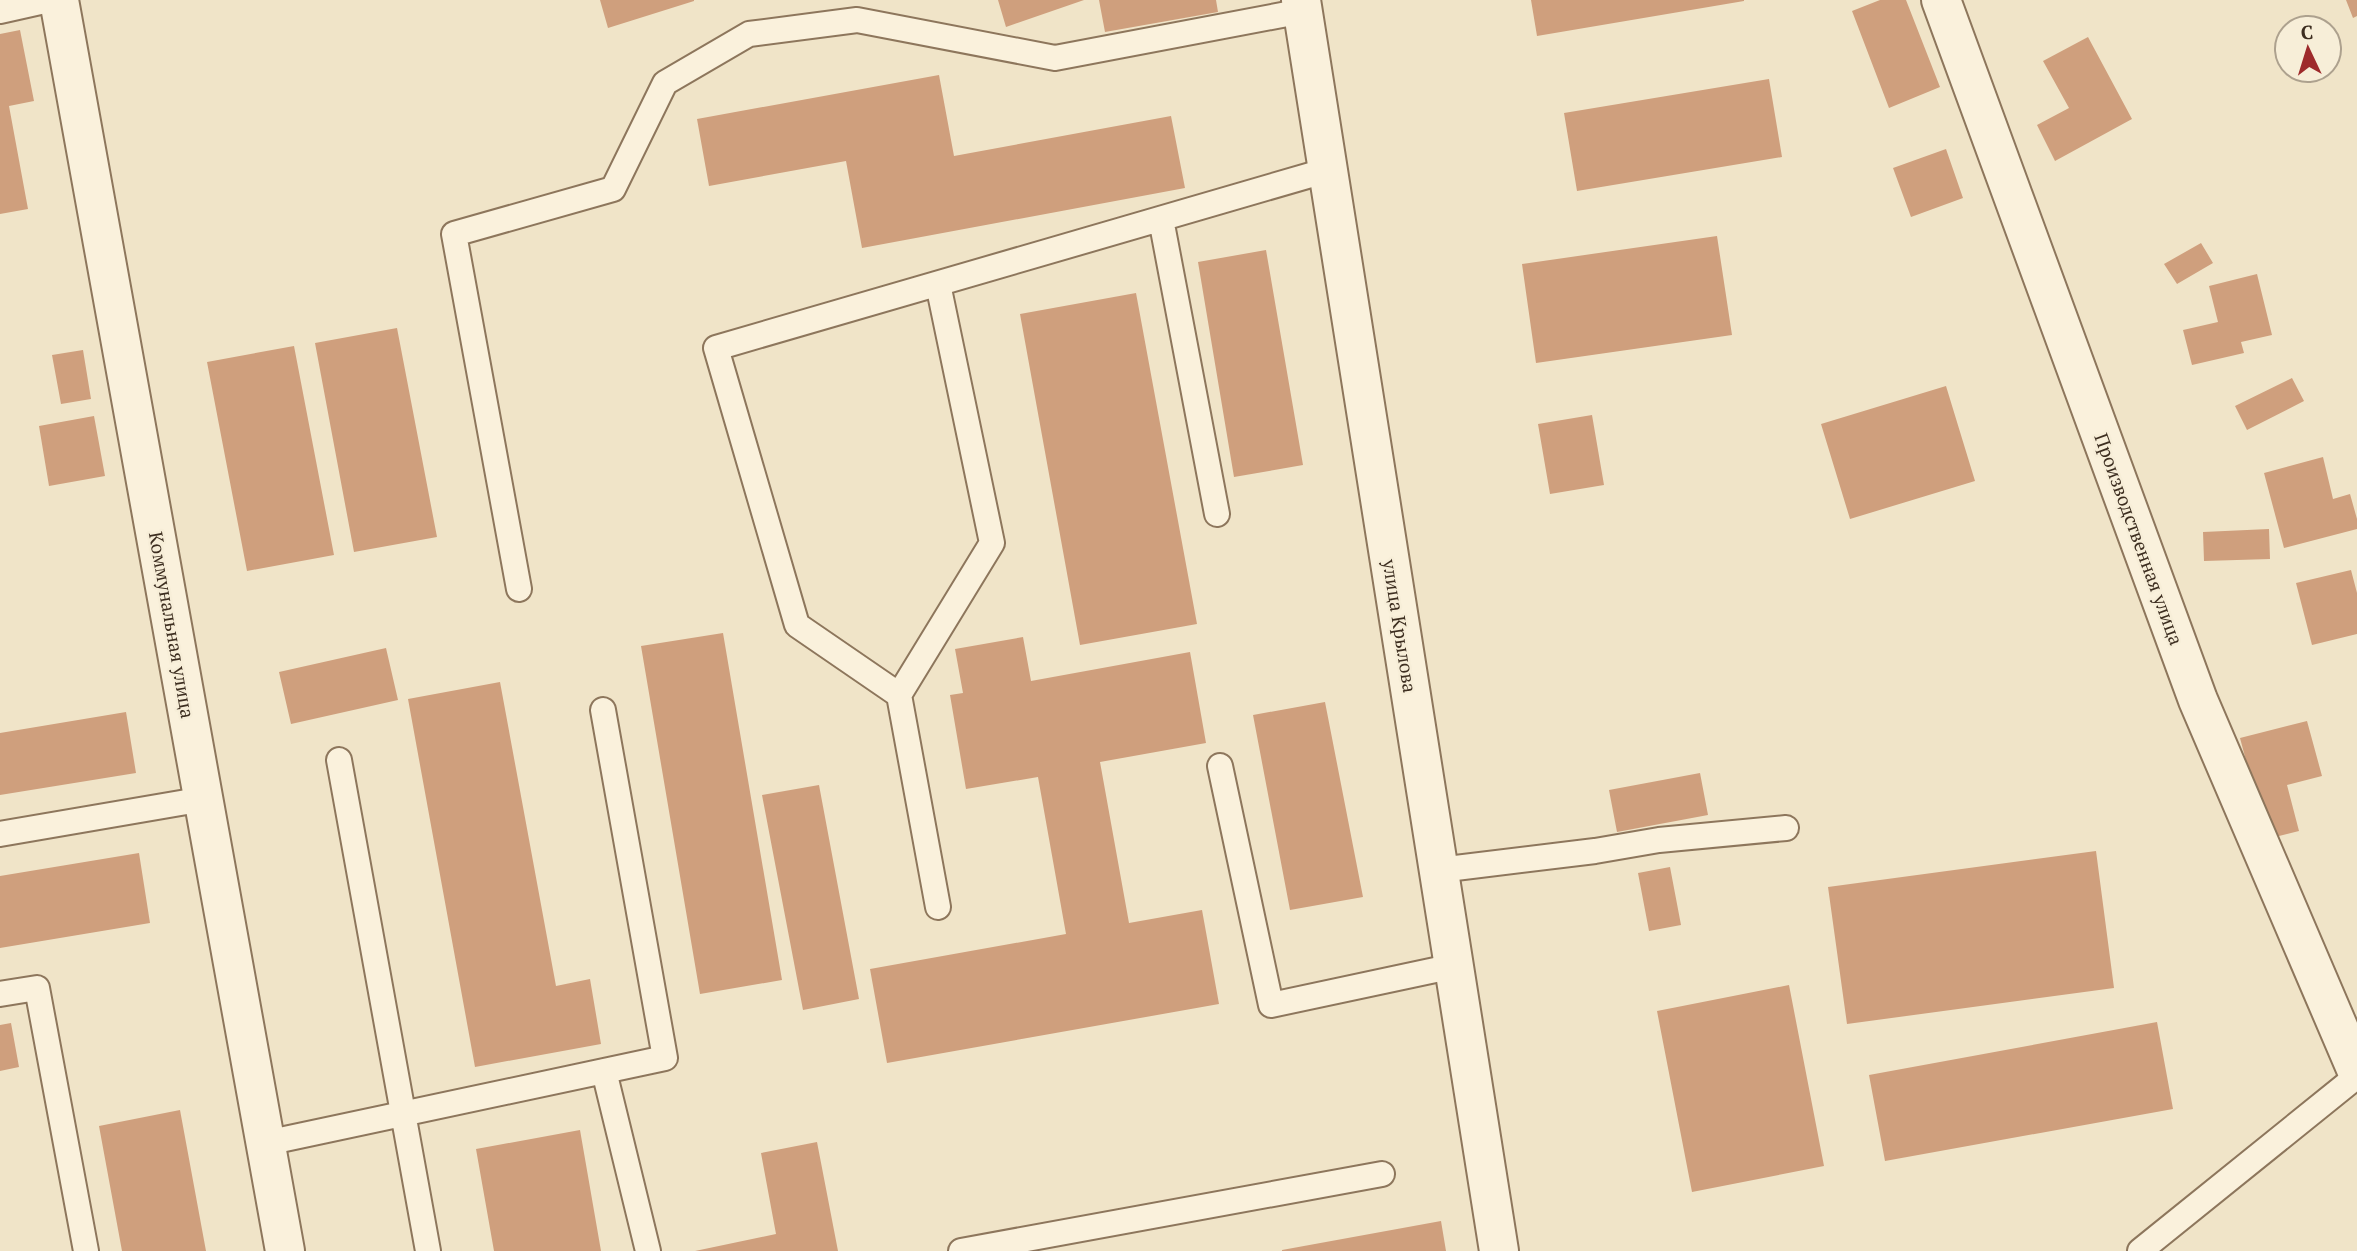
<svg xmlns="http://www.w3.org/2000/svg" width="2357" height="1251" font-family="'PT Serif',serif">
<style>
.building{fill:#cf9f7d}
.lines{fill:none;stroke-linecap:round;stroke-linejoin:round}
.service-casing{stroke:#8d765c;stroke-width:28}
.minor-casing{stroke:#8d765c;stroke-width:42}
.tertiary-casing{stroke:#8d765c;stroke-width:42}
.service{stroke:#faf1dc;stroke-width:24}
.minor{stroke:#faf1dc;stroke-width:38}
.tertiary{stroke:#faf1dc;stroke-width:38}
.labels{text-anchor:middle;stroke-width:5;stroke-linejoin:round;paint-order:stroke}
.street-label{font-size:19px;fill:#3d2e20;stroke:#f7eed8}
</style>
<rect width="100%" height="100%" fill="#f0e4c8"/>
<!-- building -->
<path class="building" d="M 600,0 L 694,0 L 694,1 L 608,28 Z
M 998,0 L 1084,0 L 1006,27 Z
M 1099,0 L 1216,0 L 1218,12 L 1105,32 Z
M 1531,0 L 1744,0 L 1744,1 L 1537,36 Z
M 1880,0 L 1906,0 L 1940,87 L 1889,108 L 1852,11 Z
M 2346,0 L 2357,0 L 2357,16 L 2353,18 Z
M 20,30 L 34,101 L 9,106 L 28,209 L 0,214 L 0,34 Z
M 2088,37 L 2132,119 L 2055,161 L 2037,125 L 2069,108 L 2043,61 Z
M 939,75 L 954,156 L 1171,116 L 1185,188 L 862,248 L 846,161 L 709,186 L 697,119 Z
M 1769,79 L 1782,157 L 1577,191 L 1564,113 Z
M 1946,149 L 1963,198 L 1911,217 L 1893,168 Z
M 1717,236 L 1732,335 L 1536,363 L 1522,264 Z
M 2201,243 L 2213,263 L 2177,284 L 2164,264 Z
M 1266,250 L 1303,465 L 1234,477 L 1198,262 Z
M 2257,274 L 2272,335 L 2241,342 L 2244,353 L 2192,365 L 2183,330 L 2218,322 L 2209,286 Z
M 1136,293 L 1197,624 L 1080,645 L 1020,314 Z
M 397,328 L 437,537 L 354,552 L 315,343 Z
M 294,346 L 334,555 L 247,571 L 207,362 Z
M 83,350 L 91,399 L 61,404 L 52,355 Z
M 2292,378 L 2304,401 L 2247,430 L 2235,406 Z
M 1946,386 L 1975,481 L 1850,519 L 1821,424 Z
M 1592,415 L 1604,485 L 1550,494 L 1538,424 Z
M 94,416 L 105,476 L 49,486 L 39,426 Z
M 2323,457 L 2333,499 L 2350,494 L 2357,519 L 2357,529 L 2284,548 L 2264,473 Z
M 2269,529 L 2270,559 L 2204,561 L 2203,532 Z
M 2351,570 L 2357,593 L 2357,634 L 2312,645 L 2296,583 Z
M 723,633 L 782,980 L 700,994 L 641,646 Z
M 1023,637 L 1031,681 L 1190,652 L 1206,743 L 1100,762 L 1129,923 L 1202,910 L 1219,1004 L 887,1063 L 870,969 L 1066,934 L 1038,777 L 966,789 L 950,695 L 963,693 L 955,649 Z
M 386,648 L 398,700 L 291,724 L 279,672 Z
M 500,682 L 556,986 L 590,979 L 601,1044 L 475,1067 L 408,699 Z
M 1325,702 L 1363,897 L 1290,910 L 1253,715 Z
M 126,712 L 136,773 L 0,795 L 0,733 Z
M 2307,721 L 2322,776 L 2287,785 L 2299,831 L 2267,839 L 2240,738 Z
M 1700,773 L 1708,815 L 1617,832 L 1609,790 Z
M 819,785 L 859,999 L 803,1010 L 762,795 Z
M 2096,851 L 2114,988 L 1847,1024 L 1828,887 Z
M 139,853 L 150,923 L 0,948 L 0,876 Z
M 1670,867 L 1681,925 L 1649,931 L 1638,873 Z
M 1789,985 L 1824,1166 L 1692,1192 L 1657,1011 Z
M 2157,1022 L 2173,1109 L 1885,1161 L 1869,1075 Z
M 11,1023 L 19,1067 L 0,1071 L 0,1025 Z
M 180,1110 L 206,1251 L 122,1251 L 99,1126 Z
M 580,1130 L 601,1251 L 494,1251 L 476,1149 Z
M 817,1142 L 838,1251 L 695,1251 L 776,1234 L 761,1153 Z
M 1441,1221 L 1446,1251 L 1282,1251 L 1282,1250 Z"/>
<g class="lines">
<defs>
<path id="service" d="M 0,11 L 49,0
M 1161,219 L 1217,514
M 519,589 L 454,234 L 613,189 L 665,83 L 749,34 L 857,20 L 1055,58 L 1303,11
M 899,695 L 992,543 L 938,284
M 339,760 L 428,1251
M 1220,766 L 1271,1005 L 1454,966
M 0,834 L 204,799
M 1439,870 L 1595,851 L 1659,840 L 1786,828
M 938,907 L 899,695 L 797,625 L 716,348 L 1328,170
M 0,994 L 37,988 L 86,1251
M 604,1071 L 648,1251
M 266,1143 L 665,1058 L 603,710
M 961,1251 L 1382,1174
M 2140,1251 L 2357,1076"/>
<path id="minor" d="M 59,0 L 285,1251
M 1941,0 L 2198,700 L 2357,1071"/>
<path id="tertiary" d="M 1301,0 L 1499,1251"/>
</defs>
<!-- service casing -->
<use href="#service" class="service-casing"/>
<!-- minor casing -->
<use href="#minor" class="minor-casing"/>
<!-- tertiary casing -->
<use href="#tertiary" class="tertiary-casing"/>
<!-- service -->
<use href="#service" class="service"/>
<!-- minor -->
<use href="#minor" class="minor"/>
<!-- tertiary -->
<use href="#tertiary" class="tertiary"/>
</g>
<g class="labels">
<!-- street labels -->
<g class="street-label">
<text transform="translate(2139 539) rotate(70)" y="7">Производственная улица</text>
<text transform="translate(172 625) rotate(80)" y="7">Коммунальная улица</text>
<text transform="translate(1400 626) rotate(81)" y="7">улица Крылова</text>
</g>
</g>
<!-- north arrow -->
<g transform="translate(2308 49) rotate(356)"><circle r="33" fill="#f7eed8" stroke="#ada18e" stroke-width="2"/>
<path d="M0-5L12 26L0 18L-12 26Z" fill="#9e2a2b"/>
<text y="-10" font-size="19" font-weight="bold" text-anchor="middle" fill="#3d2e20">С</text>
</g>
</svg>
